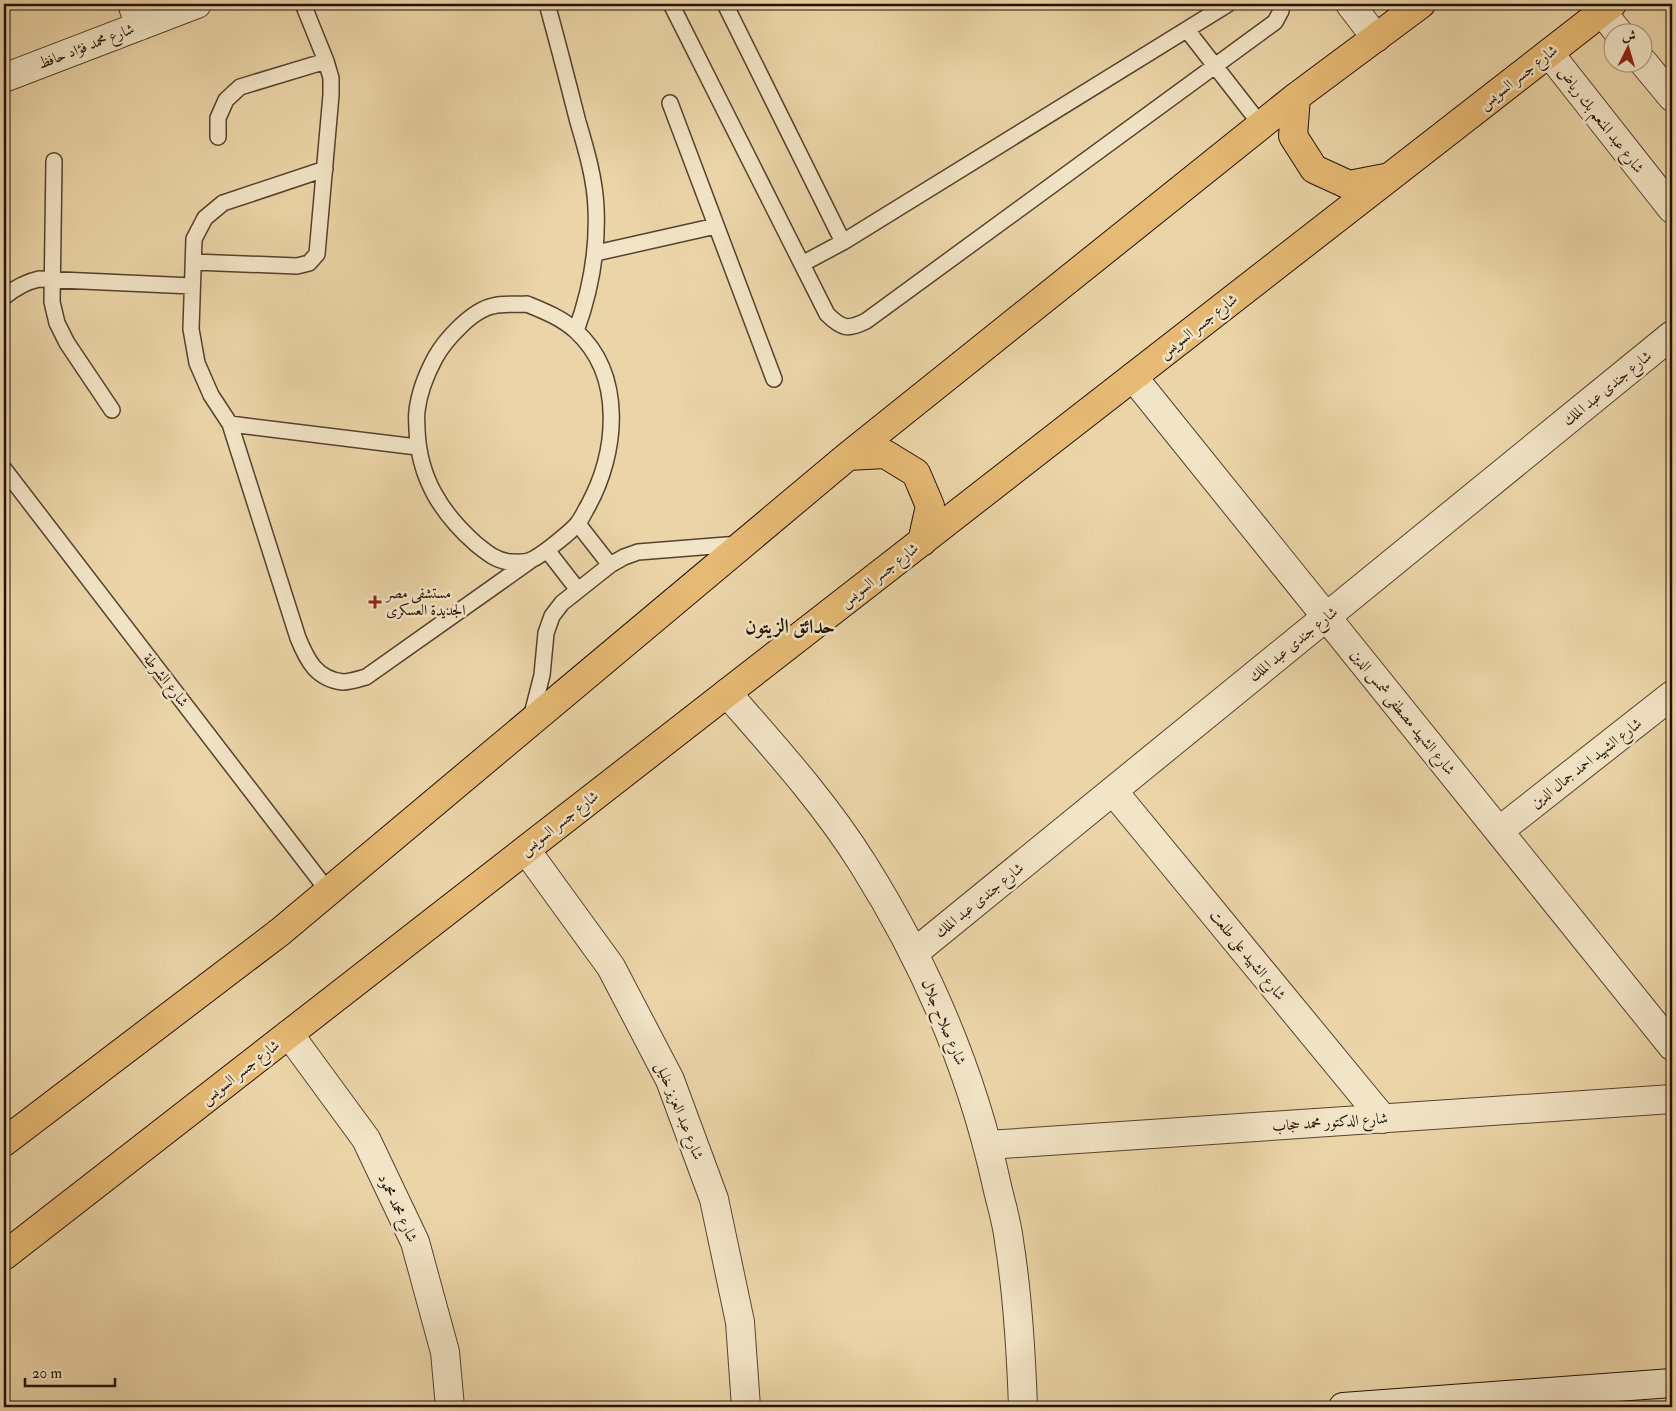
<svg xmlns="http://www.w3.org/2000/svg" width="1676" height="1411" font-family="'IM FELL Double Pica',Amiri,serif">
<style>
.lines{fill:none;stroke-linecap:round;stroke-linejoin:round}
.service-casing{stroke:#56422e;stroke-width:18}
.minor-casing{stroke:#56422e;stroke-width:30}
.secondary-casing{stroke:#241105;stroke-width:30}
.primary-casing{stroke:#241105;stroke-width:30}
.service{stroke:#f2e4c6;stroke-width:15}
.minor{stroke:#f2e4c6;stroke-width:28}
.secondary{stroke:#f2e4c6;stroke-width:28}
.primary{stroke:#e6ba74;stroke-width:28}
.poi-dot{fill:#8f2418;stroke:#f2e4c6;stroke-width:2}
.labels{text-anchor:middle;stroke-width:5;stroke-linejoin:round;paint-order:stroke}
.street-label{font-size:15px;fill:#241105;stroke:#f2e4c6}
.poi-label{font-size:15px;fill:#241105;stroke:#f2e4c6;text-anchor:start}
.district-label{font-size:20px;font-weight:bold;fill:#241105;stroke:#f2e4c6}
</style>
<rect width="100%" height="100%" fill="#ebd5a8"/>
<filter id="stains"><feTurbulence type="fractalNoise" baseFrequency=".004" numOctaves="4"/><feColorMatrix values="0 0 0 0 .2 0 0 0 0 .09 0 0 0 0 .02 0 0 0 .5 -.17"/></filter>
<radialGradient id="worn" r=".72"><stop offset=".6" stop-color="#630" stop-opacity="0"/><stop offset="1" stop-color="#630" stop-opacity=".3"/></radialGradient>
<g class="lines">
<defs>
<path id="service" d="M 547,4 C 558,43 568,83 578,122 C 586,149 595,179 596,208 C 598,251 591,290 576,331
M 671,4 L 827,314 C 842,329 848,330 866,321 L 1275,22 L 1281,11 L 1282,4
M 725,4 L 843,242
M 1187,30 L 1261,125
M 670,103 L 774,379
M 218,137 L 218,118 L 226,100 L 240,87 L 326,61
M 54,161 L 52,302 L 57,323 L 67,343 L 112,410
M 325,169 L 223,203 L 205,218 L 194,239 L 191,329 L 197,363 L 211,395 L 230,424 L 298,638 C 307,660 316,679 343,682 C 350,682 359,679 366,677 L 530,561
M 596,253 L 716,226
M 194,262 L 297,266 L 309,263 L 317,254 L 331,95 L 331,78 L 326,61 L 303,4
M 802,264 L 843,242 L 1228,4
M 4,297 C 15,288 25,282 39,279 L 192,286
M 527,304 C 544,311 562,318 576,331 C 625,376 617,453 588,506 C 585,511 582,518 578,523 C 572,531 541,556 531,560 C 526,563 515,562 509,562 C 495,560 486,552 476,544 C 441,513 419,478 417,430 C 417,424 416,417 417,411 C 419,392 426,375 435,358 C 445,340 472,310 493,306 C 503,303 516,305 527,304 Z
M 230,424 L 417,447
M 4,469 L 328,891
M 578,524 L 610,565
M 547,550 L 578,590
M 531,718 L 542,675 L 546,633 L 552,616 L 562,603 L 610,565 L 624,557 L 638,552 L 739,544"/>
<path id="minor" d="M 132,4 L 140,26
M 1350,4 L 1376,38
M 1602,12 L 1618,32
M 1549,53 L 1672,209
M 1643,62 L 1672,97
M 4,78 L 197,4
M 1133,377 L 1672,1046
M 727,693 C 775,748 824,802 863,864 C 926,964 972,1072 997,1186 C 1001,1204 1007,1222 1009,1241 C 1018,1296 1021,1351 1023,1407
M 1113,791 L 1383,1119
M 1499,831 L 1672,695
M 526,850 L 611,967 L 670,1080 L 714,1199 L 740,1322 L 746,1407
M 914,953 L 1672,335
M 289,1034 L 366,1139 L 415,1242 L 445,1352 L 450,1407
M 988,1145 L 1672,1099"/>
<path id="secondary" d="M 1343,1407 L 1672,1383"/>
<path id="primary" d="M 1296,97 L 1293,136 L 1314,169 L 1349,185 L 1385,178
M 848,456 L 885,454 L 916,473 L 930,506 L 922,542
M 4,1142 L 280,932 L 848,456 L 1296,97 L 1421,4
M 4,1256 L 1612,4"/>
</defs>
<!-- service casing -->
<use href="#service" class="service-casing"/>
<!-- minor casing -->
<use href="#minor" class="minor-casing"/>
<!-- secondary casing -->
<use href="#secondary" class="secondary-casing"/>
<!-- primary casing -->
<use href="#primary" class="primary-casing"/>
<!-- service -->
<use href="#service" class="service"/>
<!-- minor -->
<use href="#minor" class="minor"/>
<!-- secondary -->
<use href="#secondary" class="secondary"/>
<!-- primary -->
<use href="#primary" class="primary"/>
</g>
<!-- markers -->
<path class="poi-dot" d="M372.5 594.5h5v5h5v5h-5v5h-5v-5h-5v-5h5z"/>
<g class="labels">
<!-- street labels -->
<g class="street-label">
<text transform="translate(86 46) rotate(-21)" y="5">شارع محمد فؤاد حافظ</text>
<text transform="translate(1518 77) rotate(-38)" y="5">شارع جسر السويس</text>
<text transform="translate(1601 120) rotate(52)" y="5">شارع عبد المنعم بك رياض</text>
<text transform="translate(1198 326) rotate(-38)" y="5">شارع جسر السويس</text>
<text transform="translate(1607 388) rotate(-39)" y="5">شارع جندى عبد الملك</text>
<text transform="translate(879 575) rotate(-38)" y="5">شارع جسر السويس</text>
<text transform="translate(1293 644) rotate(-39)" y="5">شارع جندى عبد الملك</text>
<text transform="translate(166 680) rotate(52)" y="5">شارع الشرطة</text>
<text transform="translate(1403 712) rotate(51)" y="5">شارع الشهيد مصطفى شمس الدين</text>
<text transform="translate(1586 763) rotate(-38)" y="5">شارع الشهيد احمد جمال الدين</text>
<text transform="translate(559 823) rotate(-38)" y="5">شارع جسر السويس</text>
<text transform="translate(979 900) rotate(-39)" y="5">شارع جندى عبد الملك</text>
<text transform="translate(1248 955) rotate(51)" y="5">شارع الشهيد على طلعت</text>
<text transform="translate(944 1022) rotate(67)" y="5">شارع صلاح جلال</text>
<text transform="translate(240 1072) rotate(-38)" y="5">شارع جسر السويس</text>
<text transform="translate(680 1111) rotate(68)" y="5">شارع عبد العزيز خليل</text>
<text transform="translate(1330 1122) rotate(-4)" y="5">شارع الدكتور محمد حجاب</text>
<text transform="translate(398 1208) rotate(65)" y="5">شارع محمد محمود</text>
</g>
<!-- poi labels -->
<g class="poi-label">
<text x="386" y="598">مستشفى مصر<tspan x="386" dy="17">الجديدة العسكرى</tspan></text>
</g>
<!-- district labels -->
<g class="district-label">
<text x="790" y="633">حدائق الزيتون</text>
</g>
</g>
<!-- margin -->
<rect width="1676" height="1411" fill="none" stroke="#ebd5a8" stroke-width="20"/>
<rect x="5" y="5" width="1666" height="1401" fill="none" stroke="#241105" stroke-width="2.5"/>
<rect x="10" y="10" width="1656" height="1391" fill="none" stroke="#241105"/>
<!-- north arrow -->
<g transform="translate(1628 48) rotate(5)"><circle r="24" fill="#f2e4c6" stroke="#a09079"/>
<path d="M0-4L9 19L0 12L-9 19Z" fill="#8f2418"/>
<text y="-8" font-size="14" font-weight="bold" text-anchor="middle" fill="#241105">ش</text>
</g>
<!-- scale -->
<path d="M25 1378v8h90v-8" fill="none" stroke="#241105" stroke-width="2.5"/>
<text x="32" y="1378" font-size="15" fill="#241105" stroke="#f2e4c6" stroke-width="4" paint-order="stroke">20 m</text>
<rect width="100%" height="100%" filter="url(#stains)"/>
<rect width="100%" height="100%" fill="url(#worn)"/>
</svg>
